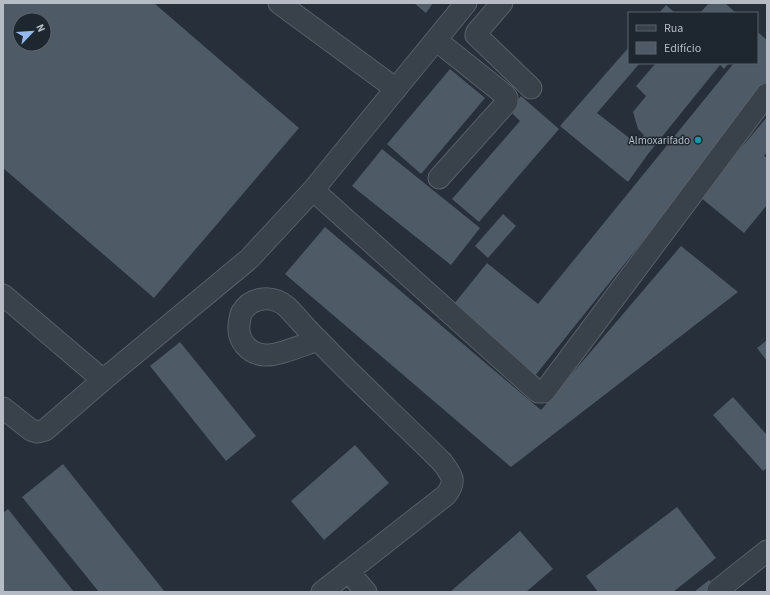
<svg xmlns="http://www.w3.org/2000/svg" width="770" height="595" font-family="'Source Sans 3',sans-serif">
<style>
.building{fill:#4e5a65;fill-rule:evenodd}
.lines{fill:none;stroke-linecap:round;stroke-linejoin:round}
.minor-casing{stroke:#575f69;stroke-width:23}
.minor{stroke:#39414b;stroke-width:21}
.culture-dot{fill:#0f9aa8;stroke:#1e2630;stroke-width:1.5}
.labels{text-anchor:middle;stroke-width:3;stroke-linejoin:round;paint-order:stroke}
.poi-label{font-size:11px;fill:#b5bcc6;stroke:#1e2630;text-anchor:end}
</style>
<rect width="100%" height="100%" fill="#262f3a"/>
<!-- building -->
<path class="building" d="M 3,3 L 154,3 L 299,128 L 154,298 L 3,168 ZM 20,20 L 44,20 L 44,44 L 20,44 Z
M 414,3 L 433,3 L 426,13 Z
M 709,3 L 725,3 L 736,13 L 700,13 Z
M 666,5 L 675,13 L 659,13 Z
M 759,33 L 767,40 L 767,86 L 534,377 L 450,309 L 487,263 L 538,304 L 734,63 L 757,63 L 757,35 Z
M 629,47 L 629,63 L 640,63 L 597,113 L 637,144 L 644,135 L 638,129 L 633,112 L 646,96 L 636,86 L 656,63 L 729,63 L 724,69 L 720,65 L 648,154 L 628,182 L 560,126 Z
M 450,69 L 485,98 L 421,174 L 387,144 Z
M 521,96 L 559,129 L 479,222 L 452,199 L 520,121 L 509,110 Z
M 767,117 L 767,152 L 764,156 L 767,158 L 767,205 L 744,233 L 700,197 Z
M 382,149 L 480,228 L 451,265 L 352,186 Z
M 503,214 L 516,226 L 488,258 L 475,246 Z
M 325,227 L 541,410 L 681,246 L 738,292 L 511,467 L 285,274 Z
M 767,340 L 767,361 L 757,348 Z
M 180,342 L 256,436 L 226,461 L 150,366 Z
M 733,397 L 767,435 L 767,468 L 763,471 L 713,415 Z
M 355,445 L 389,483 L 324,540 L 291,501 Z
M 63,464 L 165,592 L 99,592 L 22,497 Z
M 677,507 L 716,558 L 673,592 L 598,592 L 586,576 Z
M 8,509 L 74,592 L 3,592 L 3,513 Z
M 520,531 L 553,569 L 526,592 L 450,592 Z
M 709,580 L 719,592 L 694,592 Z"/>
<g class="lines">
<defs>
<path id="minor" d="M 279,3 L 396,89
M 502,3 L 477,32 L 476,35 L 531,88
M 436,40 L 505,95 L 507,98 L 507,102 L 439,178
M 313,190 L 538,392 L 544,392 L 767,94
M 3,295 L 103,380 L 249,259 L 313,190 L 466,3
M 318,340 C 305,344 278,356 265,355 C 249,354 237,341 239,324 C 240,320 240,315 242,312 C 252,296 273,295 287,307 C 298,318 307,330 318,340 C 358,382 401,421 442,462 C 452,475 457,481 446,495 L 322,592
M 3,408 L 31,430 L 37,432 L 45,430 L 103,380
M 348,571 L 366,592
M 718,590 L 767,551"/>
</defs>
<!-- minor casing -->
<use href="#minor" class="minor-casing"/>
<!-- minor -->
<use href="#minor" class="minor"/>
</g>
<!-- markers -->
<circle class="culture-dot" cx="698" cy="140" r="4"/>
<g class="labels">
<!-- poi labels -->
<g class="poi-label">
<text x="690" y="144">Almoxarifado</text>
</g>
</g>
<!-- border -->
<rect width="770" height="595" fill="none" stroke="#b5bcc6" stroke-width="8"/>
<!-- legend -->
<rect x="628" y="12" width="130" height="52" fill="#1e2630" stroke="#5a626c"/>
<rect x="636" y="25" width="20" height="6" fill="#39414b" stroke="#5a626c"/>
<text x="664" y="32" font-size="12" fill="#b5bcc6">Rua</text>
<rect x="636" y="42" width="20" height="12" fill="#4e5a65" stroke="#5a626c"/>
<text x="664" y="52" font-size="12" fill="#b5bcc6">Edifício</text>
<!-- north arrow -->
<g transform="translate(32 32) rotate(65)"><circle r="19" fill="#1e2630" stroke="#5a626c"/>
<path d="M0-3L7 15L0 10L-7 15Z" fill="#93b9ed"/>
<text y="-6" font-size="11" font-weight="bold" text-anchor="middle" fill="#b5bcc6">N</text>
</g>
</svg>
